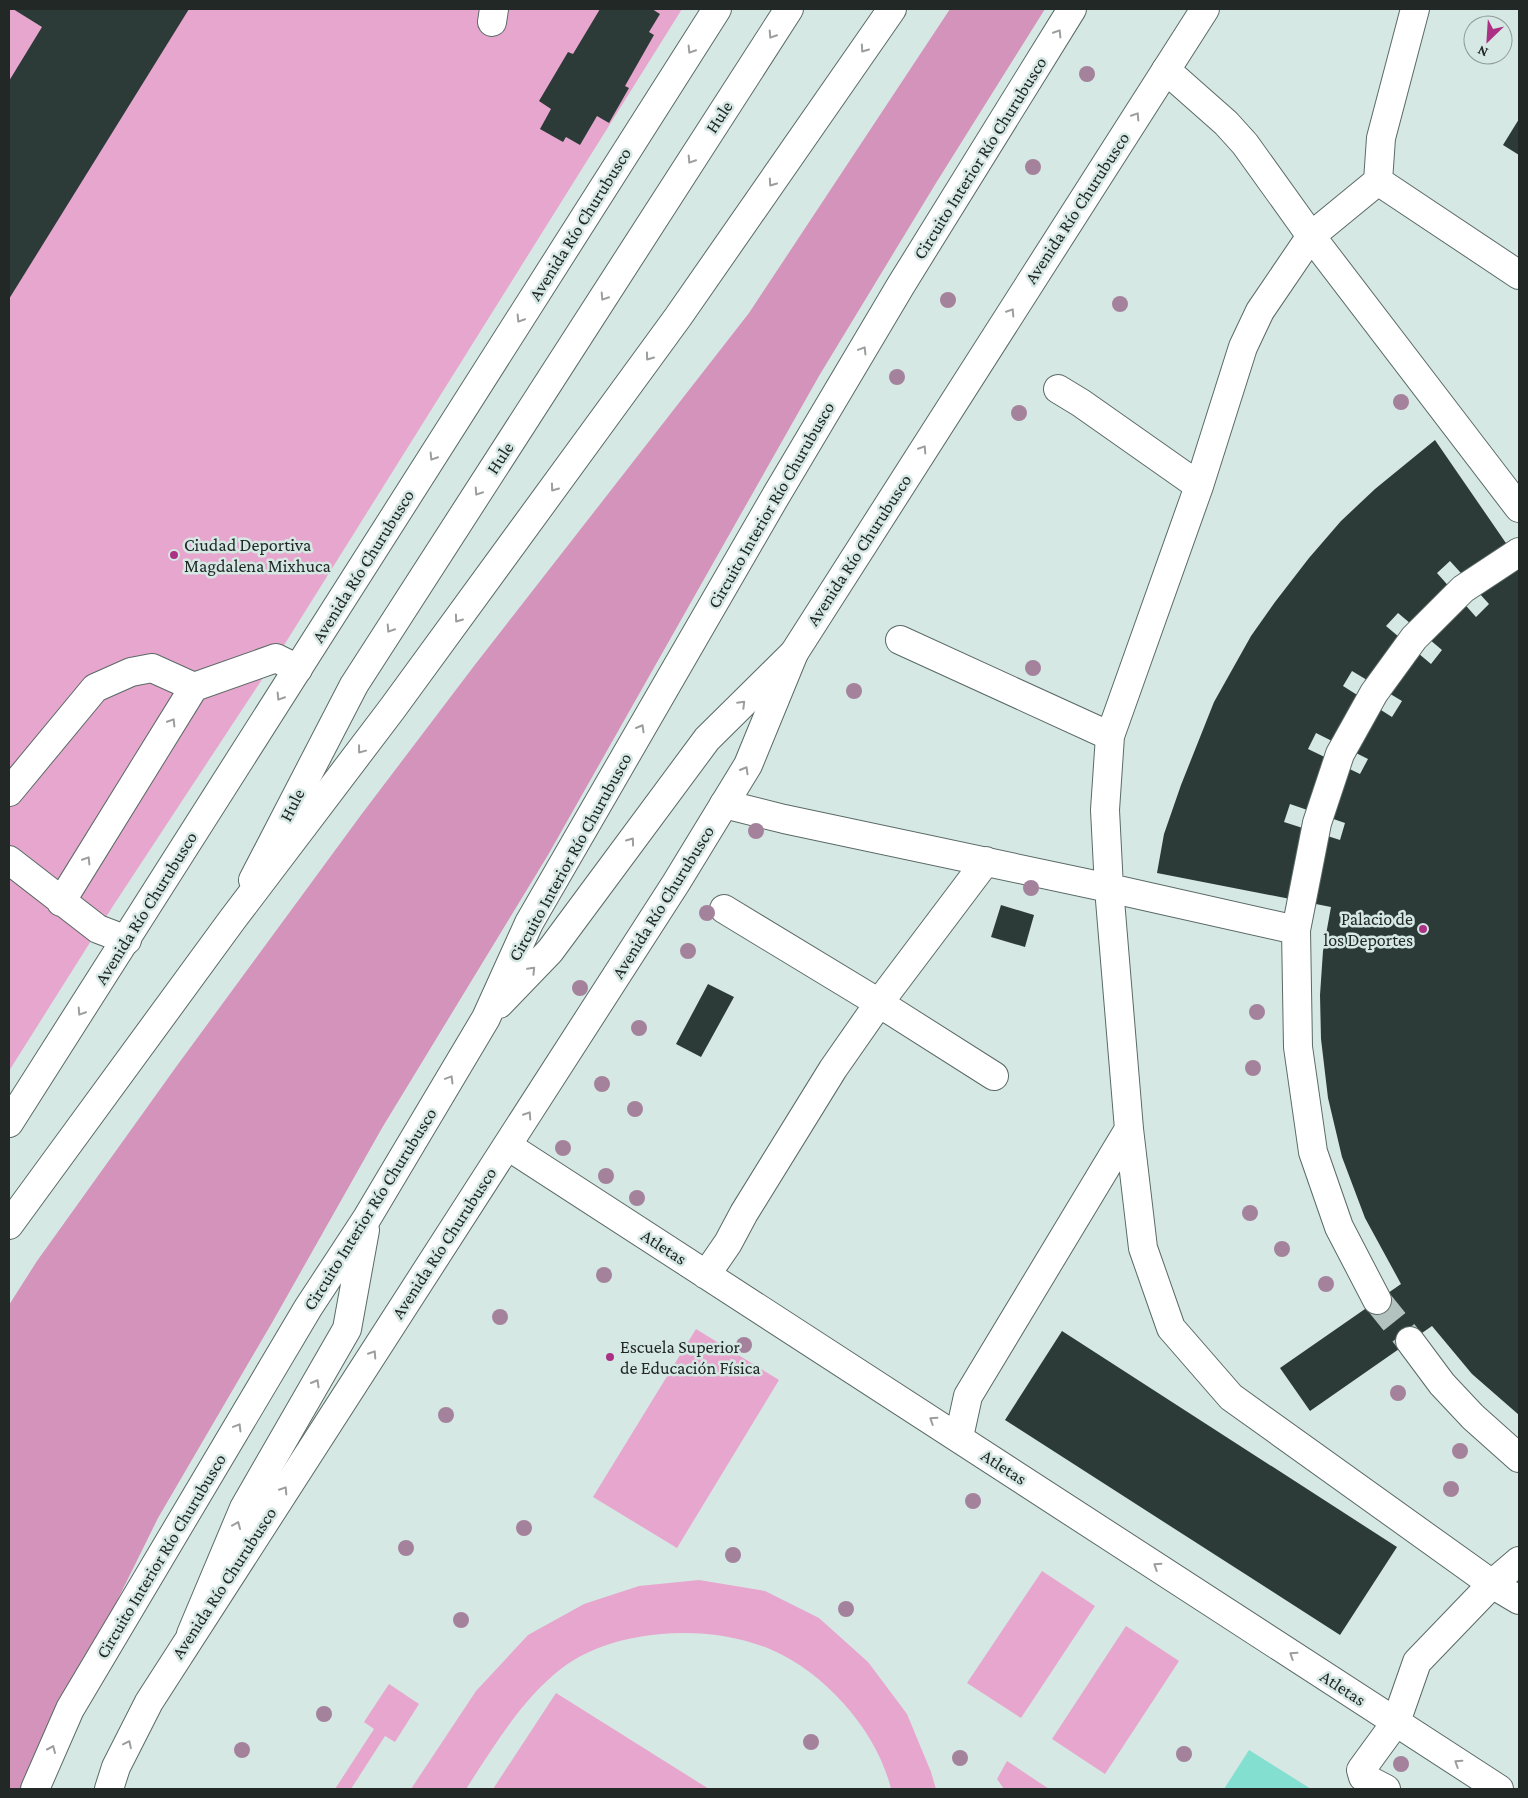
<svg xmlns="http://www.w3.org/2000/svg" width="1528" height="1798" font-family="'Crimson Pro',serif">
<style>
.green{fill:#e7a6cd}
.forest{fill:#d493ba}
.water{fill:#83dfcf}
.building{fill:#2c3b38;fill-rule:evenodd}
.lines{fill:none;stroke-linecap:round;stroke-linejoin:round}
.minor-tunnel{stroke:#b2c2be;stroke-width:28;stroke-dasharray:28 14;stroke-linecap:butt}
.minor-casing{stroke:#5a6a66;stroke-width:30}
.major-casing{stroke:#5a6a66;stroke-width:30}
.highway-casing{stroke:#5a6a66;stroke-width:30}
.minor{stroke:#fff;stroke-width:28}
.major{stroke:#fff;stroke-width:28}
.highway{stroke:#fff;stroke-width:28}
.tree{fill:#a4829c}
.oneway{stroke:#9b9e9d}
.poi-dot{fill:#ab3185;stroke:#d6e8e4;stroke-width:2}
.labels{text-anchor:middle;stroke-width:5;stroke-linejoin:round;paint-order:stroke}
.street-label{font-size:18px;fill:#212826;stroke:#d6e8e4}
.poi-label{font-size:18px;fill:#212826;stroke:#d6e8e4;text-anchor:start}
</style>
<rect width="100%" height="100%" fill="#d6e8e4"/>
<!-- green -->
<path class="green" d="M 9,9 L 682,9 L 276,658 L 113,906 L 9,1071 Z
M 696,1329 L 779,1380 L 677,1548 L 593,1497 Z
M 1042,1571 L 1095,1606 L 1021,1718 L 967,1683 Z
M 699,1580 L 765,1591 L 819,1618 L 868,1662 L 907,1714 L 931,1772 L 936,1789 L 891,1789 C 878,1733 826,1673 772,1650 C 736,1635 699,1631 661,1634 C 626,1637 590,1647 562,1668 C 521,1700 494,1746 466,1789 L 411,1789 L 476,1691 L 528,1635 L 584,1604 L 639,1586 Z
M 1126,1626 L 1179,1661 L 1105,1774 L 1052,1739 Z
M 389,1684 L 419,1704 L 395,1742 L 385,1736 L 351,1789 L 335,1789 L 374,1729 L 364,1722 Z
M 556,1693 L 709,1789 L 493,1789 Z
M 1007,1761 L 1049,1789 L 1004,1789 L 997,1779 Z"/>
<!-- forest -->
<path class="forest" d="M 950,9 L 1045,9 L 936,183 L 819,376 L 548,855 L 382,1128 L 273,1321 L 158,1518 L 24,1789 L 9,1789 L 9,1305 L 37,1261 L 176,1067 L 361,815 L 474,666 L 749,313 Z"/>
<!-- water -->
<path class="water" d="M 1249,1750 L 1311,1789 L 1224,1789 Z"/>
<!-- building -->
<path class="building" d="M 13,9 L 189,9 L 9,299 L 9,81 L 42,27 Z
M 600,9 L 619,9 L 621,10 L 622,9 L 652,9 L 660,14 L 649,32 L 654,35 L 625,86 L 629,88 L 609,123 L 597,116 L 580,145 L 566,137 L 563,142 L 540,129 L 551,109 L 539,101 L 568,52 L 573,54 Z
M 1519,119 L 1519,155 L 1503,145 Z
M 1435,440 L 1519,562 L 1519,1415 L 1472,1374 L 1432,1326 L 1310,1411 L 1280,1368 L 1401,1284 L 1365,1218 L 1342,1157 L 1328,1098 L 1321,1039 L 1320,995 L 1323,951 L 1331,907 L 1157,873 L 1164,834 L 1181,785 L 1214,702 L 1251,636 L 1275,602 L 1309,558 L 1341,521 L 1375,489 ZM 1450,561 L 1489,604 L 1476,617 L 1437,573 ZM 1398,613 L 1442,650 L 1431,664 L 1386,626 ZM 1352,671 L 1402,701 L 1392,717 L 1343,686 ZM 1316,733 L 1368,759 L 1360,774 L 1308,749 ZM 1290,804 L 1345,823 L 1340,840 L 1284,822 Z
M 1001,905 L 1034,915 L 1025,947 L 991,937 Z
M 708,984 L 734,997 L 701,1057 L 676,1044 Z
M 1062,1331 L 1397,1547 L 1340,1635 L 1005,1420 Z"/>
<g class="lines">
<!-- minor-tunnel -->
<path class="minor-tunnel" d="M 1377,1300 L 1410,1341"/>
<defs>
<path id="minor" d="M 492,22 L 494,9
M 1166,70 L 1226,123 L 1245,144 L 1311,236 L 1519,508
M 1378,181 L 1519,275
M 1058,389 L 1081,403 L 1199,486
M 900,640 L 1110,736
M 9,792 L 95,688 L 131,672 L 152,668 L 194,687 L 276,658 L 298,669
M 724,804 L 784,819 L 1109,888 L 1105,810 L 1110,736 L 1199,486 L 1243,347 L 1260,311 L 1311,236 L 1378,181 L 1381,138 L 1415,9
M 9,860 L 98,929 L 127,940
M 61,902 L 194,687
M 724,909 L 879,1003 L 994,1076
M 1296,930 L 1317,823 L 1340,754 L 1374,693 L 1414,638 L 1463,589 L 1519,552
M 508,1146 L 1499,1789
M 706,1275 L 728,1243 L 744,1213 L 833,1069 L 879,1003 L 986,861
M 1377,1300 L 1339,1227 L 1313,1152 L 1298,1047 L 1296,930 L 1109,888 L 1129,1129 L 1143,1248 L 1171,1328 L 1231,1397 L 1492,1584 L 1519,1600
M 1410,1341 L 1442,1384 L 1473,1417 L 1519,1458
M 959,1437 L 968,1396 L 1129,1129
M 1386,1789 L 1363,1777 L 1361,1770 L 1396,1722 L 1417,1662 L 1492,1584 L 1519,1561"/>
<path id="major" d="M 253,880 L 354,685 L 789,9
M 9,1123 L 717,9
M 109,1789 L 116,1767 L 149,1702 L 676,883 L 748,765 L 794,653 L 1205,9"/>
<path id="highway" d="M 499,1004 L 550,951 L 707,739 L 794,653
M 9,1225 L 232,920 L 392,709 L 678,317 L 892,9
M 191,1634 L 244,1508 L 347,1329 L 365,1230
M 35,1789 L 70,1709 L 308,1308 L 367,1218 L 486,1018 L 529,923 L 774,499 L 901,285 L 1072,9"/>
</defs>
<!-- minor casing -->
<use href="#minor" class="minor-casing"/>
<!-- major casing -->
<use href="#major" class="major-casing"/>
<!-- highway casing -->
<use href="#highway" class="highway-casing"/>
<!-- minor -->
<use href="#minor" class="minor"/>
<!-- major -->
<use href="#major" class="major"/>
<!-- highway -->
<use href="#highway" class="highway"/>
</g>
<!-- trees -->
<g class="tree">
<circle cx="1087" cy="74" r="8"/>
<circle cx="1033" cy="167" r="8"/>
<circle cx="948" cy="300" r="8"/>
<circle cx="1120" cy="304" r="8"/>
<circle cx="897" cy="377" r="8"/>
<circle cx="1401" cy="402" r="8"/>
<circle cx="1019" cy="413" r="8"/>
<circle cx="1033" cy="668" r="8"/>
<circle cx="854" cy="691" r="8"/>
<circle cx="756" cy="831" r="8"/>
<circle cx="1031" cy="888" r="8"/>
<circle cx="707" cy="913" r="8"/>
<circle cx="688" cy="951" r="8"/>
<circle cx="580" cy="988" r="8"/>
<circle cx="1257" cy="1012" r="8"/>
<circle cx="639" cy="1028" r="8"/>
<circle cx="1253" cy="1068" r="8"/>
<circle cx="602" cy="1084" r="8"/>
<circle cx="635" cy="1109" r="8"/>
<circle cx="563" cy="1148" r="8"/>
<circle cx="606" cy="1176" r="8"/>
<circle cx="637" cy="1198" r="8"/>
<circle cx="1250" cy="1213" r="8"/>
<circle cx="1282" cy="1249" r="8"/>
<circle cx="604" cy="1275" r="8"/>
<circle cx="1326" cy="1284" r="8"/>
<circle cx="500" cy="1317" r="8"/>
<circle cx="744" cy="1345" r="8"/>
<circle cx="1398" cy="1393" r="8"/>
<circle cx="446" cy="1415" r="8"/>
<circle cx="1460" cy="1451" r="8"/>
<circle cx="1451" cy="1489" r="8"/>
<circle cx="973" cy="1501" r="8"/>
<circle cx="524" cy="1528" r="8"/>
<circle cx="406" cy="1548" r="8"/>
<circle cx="733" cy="1555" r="8"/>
<circle cx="846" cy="1609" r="8"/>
<circle cx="461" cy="1620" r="8"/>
<circle cx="324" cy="1714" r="8"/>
<circle cx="811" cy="1742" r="8"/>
<circle cx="242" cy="1750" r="8"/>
<circle cx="1184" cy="1754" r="8"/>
<circle cx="960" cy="1758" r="8"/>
<circle cx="1401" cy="1764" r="8"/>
</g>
<!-- one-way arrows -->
<defs><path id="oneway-chevron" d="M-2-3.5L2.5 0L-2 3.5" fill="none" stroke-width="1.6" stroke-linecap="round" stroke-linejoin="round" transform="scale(1.25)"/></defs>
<g class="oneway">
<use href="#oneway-chevron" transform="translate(1058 33) rotate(-58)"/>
<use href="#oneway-chevron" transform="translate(772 35) rotate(123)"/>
<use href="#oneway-chevron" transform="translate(864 49) rotate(125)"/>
<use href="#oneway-chevron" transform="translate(691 50) rotate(122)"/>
<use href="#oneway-chevron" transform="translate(1136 116) rotate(-57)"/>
<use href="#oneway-chevron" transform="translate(691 160) rotate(123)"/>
<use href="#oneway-chevron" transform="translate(772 183) rotate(125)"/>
<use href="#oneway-chevron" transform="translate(604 297) rotate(123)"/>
<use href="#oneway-chevron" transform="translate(1011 312) rotate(-57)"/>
<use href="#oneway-chevron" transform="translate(520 319) rotate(122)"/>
<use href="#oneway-chevron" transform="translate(863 350) rotate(-59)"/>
<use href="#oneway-chevron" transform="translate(649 357) rotate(126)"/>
<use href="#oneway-chevron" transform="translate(923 449) rotate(-57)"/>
<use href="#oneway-chevron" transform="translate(433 457) rotate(122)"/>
<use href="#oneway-chevron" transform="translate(554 488) rotate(126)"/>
<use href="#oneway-chevron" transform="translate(478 492) rotate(123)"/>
<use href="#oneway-chevron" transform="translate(458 619) rotate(126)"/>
<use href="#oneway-chevron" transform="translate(390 629) rotate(123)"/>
<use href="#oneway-chevron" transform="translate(280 697) rotate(122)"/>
<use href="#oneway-chevron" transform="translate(742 704) rotate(-45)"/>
<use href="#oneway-chevron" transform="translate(172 722) rotate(-58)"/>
<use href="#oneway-chevron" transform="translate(641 728) rotate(-60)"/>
<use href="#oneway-chevron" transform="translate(361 750) rotate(127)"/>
<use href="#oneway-chevron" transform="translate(745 770) rotate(-60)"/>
<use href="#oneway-chevron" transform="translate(631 841) rotate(-54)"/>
<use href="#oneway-chevron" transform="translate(87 860) rotate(-58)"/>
<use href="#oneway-chevron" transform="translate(532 970) rotate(-46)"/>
<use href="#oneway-chevron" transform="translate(81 1012) rotate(123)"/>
<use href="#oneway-chevron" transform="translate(450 1079) rotate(-59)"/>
<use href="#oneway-chevron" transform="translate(528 1115) rotate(-57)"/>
<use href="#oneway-chevron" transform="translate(373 1354) rotate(-57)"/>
<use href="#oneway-chevron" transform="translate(316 1383) rotate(-60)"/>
<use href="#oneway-chevron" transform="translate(933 1420) rotate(-147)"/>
<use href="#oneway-chevron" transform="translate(238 1427) rotate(-59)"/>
<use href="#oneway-chevron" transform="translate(284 1490) rotate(-57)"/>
<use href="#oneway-chevron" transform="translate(237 1525) rotate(-67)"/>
<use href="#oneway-chevron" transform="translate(1157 1566) rotate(-147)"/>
<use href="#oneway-chevron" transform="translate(1293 1655) rotate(-147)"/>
<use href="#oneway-chevron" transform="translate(128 1744) rotate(-64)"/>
<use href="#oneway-chevron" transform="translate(52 1749) rotate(-66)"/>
<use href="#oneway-chevron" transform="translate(1458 1763) rotate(-147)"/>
</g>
<!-- markers -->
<g class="poi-dot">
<circle cx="174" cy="555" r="5"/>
<circle cx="1423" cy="929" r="5"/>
<circle cx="610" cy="1357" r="5"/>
</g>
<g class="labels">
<!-- street labels -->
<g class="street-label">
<text transform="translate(719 117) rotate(-57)" y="6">Hule</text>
<text transform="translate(980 158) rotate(-58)" y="6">Circuito Interior Río Churubusco</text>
<text transform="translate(1077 208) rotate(-57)" y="6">Avenida Río Churubusco</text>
<text transform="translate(580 224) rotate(-58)" y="6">Avenida Río Churubusco</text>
<text transform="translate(500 458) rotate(-57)" y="6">Hule</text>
<text transform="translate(771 505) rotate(-60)" y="6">Circuito Interior Río Churubusco</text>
<text transform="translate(859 550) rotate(-57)" y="6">Avenida Río Churubusco</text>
<text transform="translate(363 566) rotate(-58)" y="6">Avenida Río Churubusco</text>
<text transform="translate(292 805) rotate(-63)" y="6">Hule</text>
<text transform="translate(570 857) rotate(-61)" y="6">Circuito Interior Río Churubusco</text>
<text transform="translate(663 902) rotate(-58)" y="6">Avenida Río Churubusco</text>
<text transform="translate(146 908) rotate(-58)" y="6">Avenida Río Churubusco</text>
<text transform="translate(370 1209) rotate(-58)" y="6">Circuito Interior Río Churubusco</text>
<text transform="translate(444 1243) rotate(-57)" y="6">Avenida Río Churubusco</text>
<text transform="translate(664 1247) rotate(33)" y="6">Atletas</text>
<text transform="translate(1004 1467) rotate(33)" y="6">Atletas</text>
<text transform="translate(161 1556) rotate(-59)" y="6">Circuito Interior Río Churubusco</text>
<text transform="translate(224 1583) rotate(-57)" y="6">Avenida Río Churubusco</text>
<text transform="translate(1343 1688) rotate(33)" y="6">Atletas</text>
</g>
<!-- poi labels -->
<g class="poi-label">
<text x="184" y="551">Ciudad Deportiva<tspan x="184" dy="21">Magdalena Mixhuca</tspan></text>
<text x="1413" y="925" text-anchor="end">Palacio de<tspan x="1413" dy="21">los Deportes</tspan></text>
<text x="620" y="1353">Escuela Superior<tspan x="620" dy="21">de Educación Física</tspan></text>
</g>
</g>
<!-- border -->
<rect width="1528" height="1798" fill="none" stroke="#212826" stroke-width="20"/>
<!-- north arrow -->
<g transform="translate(1488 40) rotate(205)"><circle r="24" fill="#d6e8e4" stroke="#8e9b98"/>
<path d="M0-4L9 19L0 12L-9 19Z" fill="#ab3185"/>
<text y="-8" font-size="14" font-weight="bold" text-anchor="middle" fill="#212826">N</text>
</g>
</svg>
